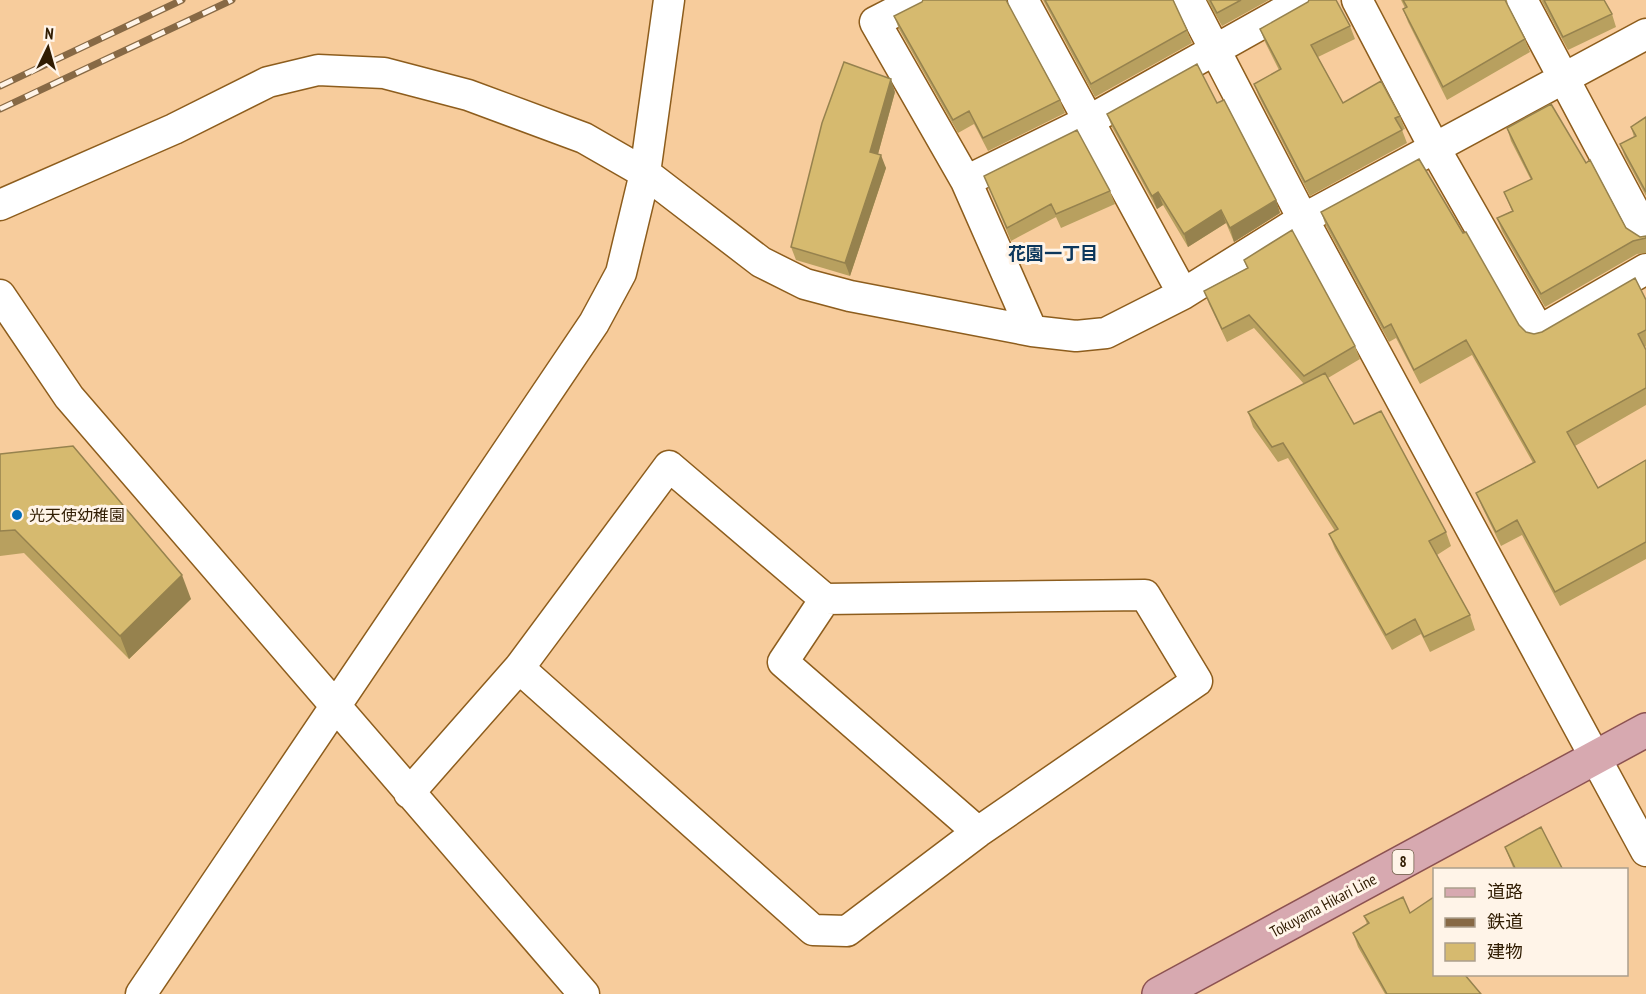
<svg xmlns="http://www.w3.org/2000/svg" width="1646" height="994" font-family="'PT Sans Narrow','Noto Sans JP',sans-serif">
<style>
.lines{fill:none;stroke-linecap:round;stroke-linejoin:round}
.street-casing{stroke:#8d5d1d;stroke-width:33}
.primary-casing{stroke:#8c5251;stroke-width:36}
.street{stroke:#fff;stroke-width:30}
.primary{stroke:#d7a9b0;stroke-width:33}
.rail-casing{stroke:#876945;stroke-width:7}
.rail{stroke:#fff4e8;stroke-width:4.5;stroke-dasharray:14;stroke-linecap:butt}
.wall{fill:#b8a05f}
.shaded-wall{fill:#96824e}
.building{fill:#d6ba6f;stroke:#96824e;stroke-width:1.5}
.poi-dot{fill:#046db9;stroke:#fff4e8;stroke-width:2}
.labels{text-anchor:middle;stroke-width:6;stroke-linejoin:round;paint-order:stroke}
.shield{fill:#fff4e8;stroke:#6e5d47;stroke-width:1.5}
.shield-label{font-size:15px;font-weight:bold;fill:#301c02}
.poi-label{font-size:16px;fill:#301c02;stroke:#fff4e8;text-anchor:start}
.street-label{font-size:16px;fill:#301c02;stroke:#fff4e8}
.neighbourhood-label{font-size:18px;font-weight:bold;fill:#0c375c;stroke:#fff4e8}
</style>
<rect width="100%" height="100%" fill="#f7cc9c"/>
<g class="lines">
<defs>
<path id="street" d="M 918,0 L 875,22 L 966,181 L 1032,331
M 1023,0 L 1183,294
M 1189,0 L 1303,219 L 1646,851
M 1357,0 L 1434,147 L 1539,331 L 1646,269
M 1522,0 L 1646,233
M 966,181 L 1088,121 L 1304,0
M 0,205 L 174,129 L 268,82 L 318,70 L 384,73 L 468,95 L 584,138 L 645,173 L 761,262 L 805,284 L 850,296 L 1032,331 L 1076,336 L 1106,333 L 1183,294 L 1303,219 L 1646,34
M 0,295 L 69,397 L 584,994
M 825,599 L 783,662 L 978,832
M 409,793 L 519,668 L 669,466 L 825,599 L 1145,595 L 1197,681 L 978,832 L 847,931 L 813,930 L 519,668
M 141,994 L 594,323 L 621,273 L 645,173 L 669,0"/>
<path id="primary" d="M 1159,994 L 1646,730"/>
</defs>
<!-- street casing -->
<use href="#street" class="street-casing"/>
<!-- primary casing -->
<use href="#primary" class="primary-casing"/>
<!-- street -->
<use href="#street" class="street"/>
<!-- primary -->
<use href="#primary" class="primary"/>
<defs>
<path id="rail" d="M 0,86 L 182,0
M 0,109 L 232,0"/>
</defs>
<!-- rail casing -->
<use href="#rail" class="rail-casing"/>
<!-- rail -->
<use href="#rail" class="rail"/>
</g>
<!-- wall -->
<path class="wall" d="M 1043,0 L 1173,0 L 1187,30 L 1192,43 L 1095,97 Z
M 1207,0 L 1269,0 L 1222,26 Z
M 1401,0 L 1507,0 L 1507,4 L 1525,39 L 1530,52 L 1447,100 L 1408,22 L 1403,9 L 1405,8 Z
M 1541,0 L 1604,0 L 1612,14 L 1616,27 L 1568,50 Z
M 922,2 L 1060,100 L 1065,113 L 988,151 L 974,124 L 958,133 L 899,29 L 894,16 Z
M 1308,2 L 1350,26 L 1355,39 L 1318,57 L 1343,103 L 1400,116 L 1405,129 L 1402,130 L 1407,143 L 1310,196 L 1259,97 L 1254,84 L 1279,70 L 1265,42 L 1260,29 Z
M 895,92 L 878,154 L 886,168 L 850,276 L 796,260 L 791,247 Z
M 1217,103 L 1276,200 L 1280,213 L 1234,242 L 1226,223 L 1188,247 L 1163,205 L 1157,209 L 1112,127 L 1107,114 Z
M 1646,117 L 1646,196 L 1625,157 L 1620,144 L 1634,137 L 1631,127 Z
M 1507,128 L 1586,163 L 1626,228 L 1640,237 L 1646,236 L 1646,253 L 1637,254 L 1545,307 L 1502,231 L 1497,218 L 1512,211 L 1504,192 L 1531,180 L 1511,141 Z
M 984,176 L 1110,191 L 1115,204 L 1061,228 L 1056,217 L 1011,241 Z
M 1321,212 L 1463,233 L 1519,325 L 1526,332 L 1534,334 L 1646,300 L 1646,346 L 1645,347 L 1646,350 L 1646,405 L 1575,446 L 1598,488 L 1646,460 L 1646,559 L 1560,606 L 1522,535 L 1501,546 L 1482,507 L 1476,493 L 1533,463 L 1472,355 L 1420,384 L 1396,338 L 1389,342 L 1326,226 Z
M 1244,260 L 1355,346 L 1360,359 L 1328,378 L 1354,424 L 1446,532 L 1451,546 L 1437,555 L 1470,615 L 1475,630 L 1430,652 L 1421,634 L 1392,650 L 1335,549 L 1329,534 L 1335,531 L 1288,458 L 1278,462 L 1253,427 L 1248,412 L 1304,384 L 1254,328 L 1227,342 L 1209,304 L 1204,291 L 1247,268 Z
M 0,454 L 191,599 L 129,659 L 24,553 L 0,556 Z
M 1505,847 L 1563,870 L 1514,870 Z
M 1364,916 L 1434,975 L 1467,975 L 1465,975 L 1481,994 L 1385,994 L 1358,947 L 1353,933 L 1367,924 Z"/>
<!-- shaded-wall -->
<path class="shaded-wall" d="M 891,79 L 895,92 L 875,165 L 870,152 Z
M 881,155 L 886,168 L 850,276 L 845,263 Z
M 1158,192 L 1163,205 L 1157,209 L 1152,196 Z
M 1276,200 L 1280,213 L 1234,242 L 1230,228 Z
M 1221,210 L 1226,223 L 1188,247 L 1184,234 Z
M 182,575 L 191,599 L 129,659 L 120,636 Z"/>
<!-- building -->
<path class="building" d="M 923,0 L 1006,0 L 1060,100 L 983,138 L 969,111 L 953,120 L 894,16 L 922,2 Z
M 1045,0 L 1173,0 L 1187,30 L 1091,84 Z
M 1210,0 L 1241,0 L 1217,13 Z
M 1309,0 L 1336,0 L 1350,26 L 1311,45 L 1343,103 L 1381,81 L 1400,116 L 1395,118 L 1402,130 L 1305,182 L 1254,84 L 1281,69 L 1260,29 L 1308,2 Z
M 1403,0 L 1505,0 L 1525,39 L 1443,87 L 1403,9 L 1407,7 Z
M 1544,0 L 1604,0 L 1612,14 L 1563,37 Z
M 844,62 L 891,79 L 870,152 L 881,155 L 845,263 L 791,247 L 822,123 Z
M 1197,64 L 1217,103 L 1224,100 L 1276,200 L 1230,228 L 1221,210 L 1184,234 L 1158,192 L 1152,196 L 1107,114 Z
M 1551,104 L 1586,163 L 1590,160 L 1626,228 L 1640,237 L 1646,236 L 1646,238 L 1633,241 L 1541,294 L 1497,218 L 1513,211 L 1504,192 L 1532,179 L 1507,128 Z
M 1646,117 L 1646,192 L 1620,144 L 1636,136 L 1631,127 Z
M 1077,130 L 1110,191 L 1056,214 L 1051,204 L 1007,228 L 984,176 Z
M 1419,159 L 1463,233 L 1466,232 L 1519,325 L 1526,332 L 1534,334 L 1542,332 L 1635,278 L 1646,300 L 1646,330 L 1638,334 L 1646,350 L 1646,388 L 1567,432 L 1598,488 L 1646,460 L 1646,542 L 1555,592 L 1517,520 L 1496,532 L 1476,493 L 1535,462 L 1466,340 L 1414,370 L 1391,324 L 1384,328 L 1321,212 Z
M 1292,230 L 1355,346 L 1304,376 L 1249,315 L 1222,329 L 1204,291 L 1248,268 L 1244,260 Z
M 1325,373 L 1354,424 L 1381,411 L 1446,532 L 1429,541 L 1470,615 L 1424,637 L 1415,619 L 1386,635 L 1329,534 L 1338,529 L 1283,443 L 1272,447 L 1248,412 Z
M 73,446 L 182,575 L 120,636 L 15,530 L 0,531 L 0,454 Z
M 1541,827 L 1563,870 L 1516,870 L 1505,847 Z
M 1403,897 L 1410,913 L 1434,897 L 1434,975 L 1465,975 L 1481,994 L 1387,994 L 1353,933 L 1369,923 L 1364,916 Z"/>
<!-- markers -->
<circle class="poi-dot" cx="17" cy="515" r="6"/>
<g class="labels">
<!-- shield labels -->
<rect class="shield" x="1392.5" y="850" width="21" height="24" rx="4.5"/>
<g class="shield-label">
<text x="1403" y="867">8</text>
</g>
<!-- poi labels -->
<g class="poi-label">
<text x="29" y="521">光天使幼稚園</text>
</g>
<!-- street labels -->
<g class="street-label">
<text transform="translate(1323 905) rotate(-28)" y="6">Tokuyama Hikari Line</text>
</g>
<!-- neighbourhood labels -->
<g class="neighbourhood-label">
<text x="1053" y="260">花園一丁目</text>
</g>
</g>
<!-- legend -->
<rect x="1433" y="868" width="195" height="108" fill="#fff4e8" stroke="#ac9e8c" stroke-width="1.5"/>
<rect x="1445" y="888" width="30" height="9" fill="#d7a9b0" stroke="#ac9e8c" stroke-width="1.5"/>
<text x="1487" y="898" font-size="18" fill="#301c02">道路</text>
<rect x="1445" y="918" width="30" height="9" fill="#876945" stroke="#ac9e8c" stroke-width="1.5"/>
<text x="1487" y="928" font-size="18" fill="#301c02">鉄道</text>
<rect x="1445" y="943" width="30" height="18" fill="#d6ba6f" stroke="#ac9e8c" stroke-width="1.5"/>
<text x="1487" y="958" font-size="18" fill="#301c02">建物</text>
<!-- north arrow -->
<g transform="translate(48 48) rotate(5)" stroke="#fff4e8" stroke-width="4.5" paint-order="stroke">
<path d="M0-4.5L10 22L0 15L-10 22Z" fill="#301c02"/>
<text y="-9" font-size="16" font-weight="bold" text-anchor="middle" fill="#301c02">N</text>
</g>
</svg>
